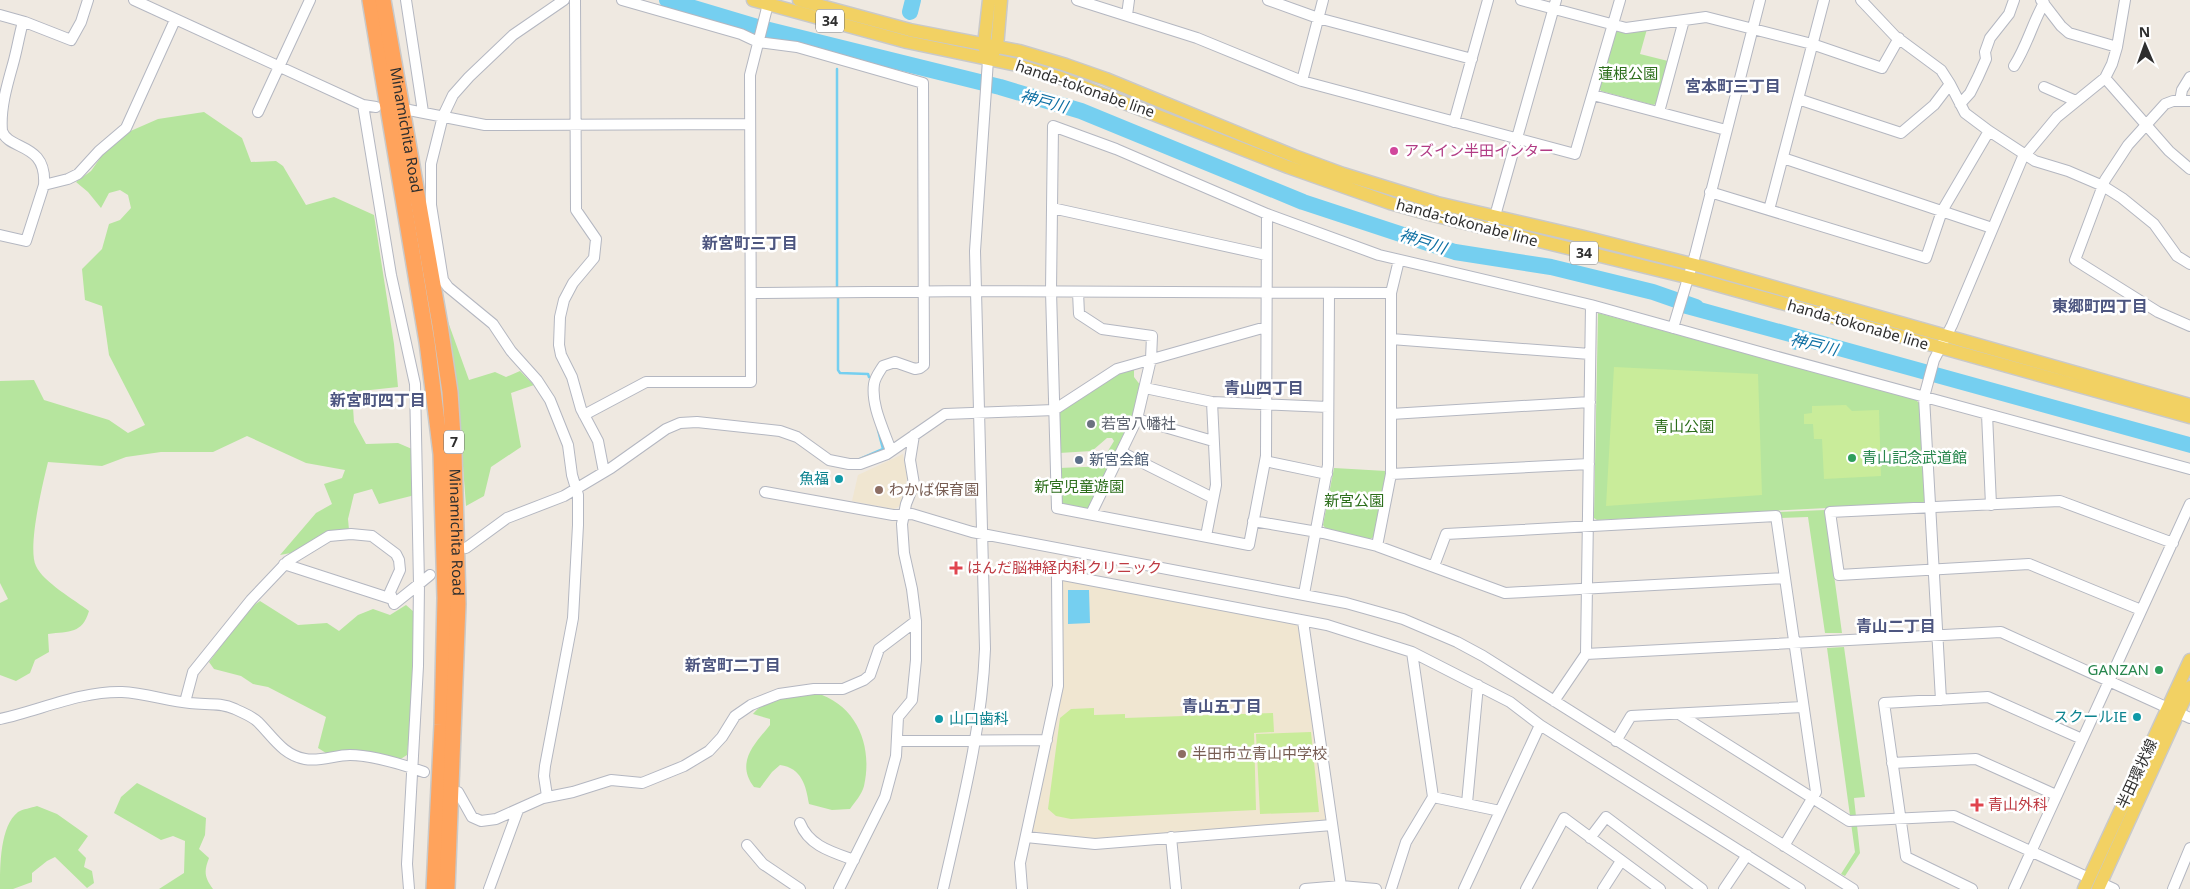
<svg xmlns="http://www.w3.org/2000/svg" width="2190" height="889" font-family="'Noto Sans','Noto Sans JP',sans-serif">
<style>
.education{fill:#f0e6d1}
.green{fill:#b6e59e}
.pitch{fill:#c9ec9a}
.water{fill:#75cff0}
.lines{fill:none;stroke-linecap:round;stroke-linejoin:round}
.stream{stroke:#75cff0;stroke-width:2.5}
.river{stroke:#75cff0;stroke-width:16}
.minor-casing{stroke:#b4b7c1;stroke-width:12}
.major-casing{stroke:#c9c9c9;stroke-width:15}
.highway-casing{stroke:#c9c9c9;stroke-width:18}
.minor{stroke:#fff;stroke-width:10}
.major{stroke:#f2d163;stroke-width:12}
.highway{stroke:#ffa35c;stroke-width:15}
.hotel-dot{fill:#d1479c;stroke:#fff;stroke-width:2}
.worship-dot{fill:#6b7280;stroke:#fff;stroke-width:2}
.leisure-dot{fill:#2e9e5b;stroke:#fff;stroke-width:2}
.service-dot{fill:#5c6f8a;stroke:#fff;stroke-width:2}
.culture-dot{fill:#0f9aa8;stroke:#fff;stroke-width:2}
.education-dot{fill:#8d6e63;stroke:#fff;stroke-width:2}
.health-dot{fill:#e0444e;stroke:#fff;stroke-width:2}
.labels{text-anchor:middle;stroke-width:5;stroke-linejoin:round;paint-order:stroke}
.shield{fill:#fff;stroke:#6d6d6d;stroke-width:1}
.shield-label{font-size:14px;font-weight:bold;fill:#2e2e2e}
.park-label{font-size:15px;fill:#2c6e1b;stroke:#fff}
.street-label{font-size:15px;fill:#2e2e2e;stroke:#fff}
.hotel-label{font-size:15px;fill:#b23c85;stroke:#fff;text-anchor:start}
.worship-label{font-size:15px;fill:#5b616d;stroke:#fff;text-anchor:start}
.leisure-label{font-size:15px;fill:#27864d;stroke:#fff;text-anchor:start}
.service-label{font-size:15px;fill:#4e5e75;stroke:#fff;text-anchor:start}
.culture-label{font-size:15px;fill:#0d838f;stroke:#fff;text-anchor:end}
.education-label{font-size:15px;fill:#785e54;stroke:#fff;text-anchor:start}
.health-label{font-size:15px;fill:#be3a42;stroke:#fff;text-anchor:start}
.neighbourhood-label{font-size:16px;font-weight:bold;fill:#4d5680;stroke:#fff}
.water-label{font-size:16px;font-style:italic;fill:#0d6fa3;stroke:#fff}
</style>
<rect width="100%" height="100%" fill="#efe9e1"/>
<!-- education -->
<path class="education" d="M 903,454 L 907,478 L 900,506 L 894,509 L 852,501 L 858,475 Z
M 1064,579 L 1299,624 L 1326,821 L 1096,839 L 1031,831 L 1063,687 L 1061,582 Z"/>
<!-- green -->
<path class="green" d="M 1647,29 L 1640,54 L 1668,61 L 1656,104 L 1653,105 L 1601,91 L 1599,88 L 1615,32 Z
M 204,112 L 242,138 L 251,162 L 276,161 L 283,166 L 306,205 L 334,197 L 374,215 L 394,344 L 398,387 L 352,392 L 354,422 L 366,444 L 398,443 L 412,449 L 415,495 L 379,504 L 372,489 L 354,494 L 348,519 L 349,530 L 296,552 L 280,555 L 316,513 L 332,504 L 324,484 L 342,478 L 345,470 L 306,463 L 247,436 L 213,452 L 161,452 L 126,457 L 102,466 L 48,462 C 43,483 27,547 36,566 C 43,582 75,600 89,611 C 82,634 70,631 48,634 L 49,652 L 35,660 L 30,673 L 16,681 L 0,675 L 0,603 L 8,599 L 0,583 L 0,381 L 34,380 L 44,400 L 109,420 L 128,433 L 145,425 L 109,355 L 102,306 L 85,300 L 82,269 L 102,249 L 109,224 L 120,220 L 131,208 L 128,195 L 120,190 L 109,193 L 101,208 L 88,192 L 76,182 L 91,171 L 103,154 L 126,133 L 158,119 Z
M 1598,313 L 1916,400 L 1919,403 L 1925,501 L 1922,503 L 1597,520 L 1594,518 Z
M 447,319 L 469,380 L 495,372 L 506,377 L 520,371 L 534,385 L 511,393 L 521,447 L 491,467 L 484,496 L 466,506 L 461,440 L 443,320 Z
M 1134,369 L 1134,377 L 1141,386 L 1133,415 L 1109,464 L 1100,464 L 1114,441 L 1112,438 L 1107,438 L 1092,451 L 1059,453 L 1057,416 L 1061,411 L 1118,373 Z
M 1109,466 L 1090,507 L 1086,510 L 1063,505 L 1060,503 L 1059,468 Z
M 1334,468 L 1386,471 L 1374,537 L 1370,539 L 1326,529 L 1323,525 Z
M 1825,510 L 1842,633 L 1825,633 L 1808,517 L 1780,518 L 1778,512 Z
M 260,601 L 298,625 L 327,623 L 339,631 L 358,615 L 373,609 L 390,615 L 406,605 L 414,612 L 414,681 L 407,755 L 399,760 L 365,752 L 326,753 L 318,748 L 326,717 L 268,687 L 253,684 L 241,676 L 214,669 L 209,662 L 249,609 Z
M 1844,647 L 1865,797 L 1854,798 L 1860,853 L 1845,876 L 1841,874 L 1855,852 L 1827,648 Z
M 816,693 C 857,705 873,746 864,786 C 862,794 855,802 850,809 L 832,810 L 809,804 C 806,786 802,768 780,765 L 772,772 L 760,788 L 754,787 C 735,762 755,744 770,725 L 770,719 L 753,714 C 767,696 795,696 816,693 Z
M 137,783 L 206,818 L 205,835 L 199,849 L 209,858 C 204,871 204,877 213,889 L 159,889 L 184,873 L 185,841 L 173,836 L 161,840 L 114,813 L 121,797 Z
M 37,806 L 57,814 L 88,836 L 78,850 L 86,858 L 84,867 L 92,871 L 94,883 L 87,888 L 55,857 L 47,861 L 32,873 L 32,882 L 13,889 L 0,889 C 0,865 0,826 18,812 C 23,809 31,808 37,806 Z"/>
<!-- pitch -->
<path class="pitch" d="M 1614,367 L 1758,374 L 1762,495 L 1606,506 Z
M 1846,405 L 1852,411 L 1879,410 L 1881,476 L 1824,479 L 1822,439 L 1814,439 L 1813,424 L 1804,424 L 1804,414 L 1812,413 L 1812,406 Z
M 1094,708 L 1094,715 L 1125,714 L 1125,718 L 1273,713 L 1274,732 L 1254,733 L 1256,810 L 1071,819 L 1056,816 L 1048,809 L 1060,718 L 1071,709 Z
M 1311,732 L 1319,812 L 1260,814 L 1256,734 Z"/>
<!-- water -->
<path class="water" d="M 1686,298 L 2190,437 L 2190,453 L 1798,345 L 1796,350 L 1792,349 L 1793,343 L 1682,313 Z
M 1068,590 L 1089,590 L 1090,623 L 1068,624 Z"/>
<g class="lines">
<!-- stream -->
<path class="stream" d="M 837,69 L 837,287
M 838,297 L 838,370 L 840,373 L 868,374 L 869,377
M 860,459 L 883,449 L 878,430"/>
<!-- river -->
<path class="river" d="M 667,0 L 757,27 L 1000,87 L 1081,111 L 1303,202 L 1455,252 L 1551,267 L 1653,292 L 1696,307
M 910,12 L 913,0"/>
<defs>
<path id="minor" d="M 134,0 L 363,105 L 376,107
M 406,0 L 423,112
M 575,0 L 576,210 L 596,239 L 594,258 L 573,283 L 564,300 L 560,317 L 559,345 L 561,355 L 572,377 L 581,409 L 598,441 L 604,472
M 622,0 L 741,34 L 758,42 L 797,47 L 923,83 L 924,365 L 920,368 L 915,369 L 895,362 L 883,366 C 880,371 875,377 874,384 C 871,406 884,430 891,451
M 1077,0 L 1197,38 L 1302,81 L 1575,154 L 1620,0
M 1268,0 L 1318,18 L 1472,59
M 1521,0 L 1626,28 L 1706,17 L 1812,44 L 1882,68 L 1899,38
M 1861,0 L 1895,36 L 1941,70 L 1950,84 L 1965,113 L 1989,131 L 2035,161 L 2068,171 L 2103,186 L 2122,198 L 2154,224 L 2177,256 L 2190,264
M 2041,0 L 2061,26 L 2069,33 L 2117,47
M 0,15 L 25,22 L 71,40 L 81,22 L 88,0
M 1127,15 L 1129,0
M 23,22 C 19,36 17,50 13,64 C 7,85 0,109 2,131 C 9,151 47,142 44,185
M 2014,66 C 2027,46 2032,24 2044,3
M 2105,78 L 2169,151 L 2190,169
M 1302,81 L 1323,0
M 2044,87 L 2076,101
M 1593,95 L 1726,130
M 1798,99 L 1901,133 L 1934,105 L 1950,84
M 2180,101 L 2182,90 L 2190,77
M 2190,101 L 2173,101 L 2165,104 L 2128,145 L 2105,180 L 2075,260 L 2158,312 L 2190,326
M 1960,104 L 1970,93 L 1978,77 L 1986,59 L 1985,52 L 1990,38 L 2009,14 L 2014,0
M 409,110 L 485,125 L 750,124
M 258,112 L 310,0
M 1659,112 L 1684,20
M 1454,122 L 1488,0
M 1783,158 L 1992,228
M 1710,192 L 1926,258 L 1942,211 L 1989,131
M 1052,208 L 1266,255
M 1769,210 L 1824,0
M 1267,214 L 1266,456 L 1249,545 L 1057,508 L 1051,291 L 1053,126 L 1116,149 L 1267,214 L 1379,255 L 1591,305 L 1774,356 L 2190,469
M 1493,223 L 1556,0
M 0,235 L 26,241 L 44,185 L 68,179 L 78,174 L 99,151 L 126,128 L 175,20
M 1078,292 L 1079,314 L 1102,329 L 1152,336 L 1151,359 L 1137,419 L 1091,514
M 751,293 L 975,291 L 1391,293
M 1673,328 L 1695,255 L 1760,0
M 1391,339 L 1590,354
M 1145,388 L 1212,402 L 1328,407
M 1391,414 L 1590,402
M 1987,414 L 1991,505
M 584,415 L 646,382 L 751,382 L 750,75 L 768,4
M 1137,419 L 1213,441
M 1121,452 L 1213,498
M 1265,461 L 1327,474
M 1391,474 L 1589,464
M 765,492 L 893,515 L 912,514 L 972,532 L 1346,603 L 1403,619 L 1457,642 L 1483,656 L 1853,889
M 1253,521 L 1323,533 L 1377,546 L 1505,593 L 1785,578
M 1206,536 L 1216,485 L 1212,402
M 1377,546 L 1391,474 L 1391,293 L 1399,260
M 466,548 L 507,518 L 564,496 L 611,468 L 666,429 L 680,423 L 697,422 L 780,431 L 797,437 L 829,460 L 849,464 L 860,464 L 887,454 L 945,414 L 1054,410 L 1117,369 L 1266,327
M 284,564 L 392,599
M 1434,566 L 1446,534 L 1776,516 L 1816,792 L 1784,846
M 1304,594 L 1328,465 L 1329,293
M 2141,610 L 2029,564 L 1839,575 L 1830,512 L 2060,501 L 2173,543
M 1303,621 L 1341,886
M 1586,654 L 1591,305
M 1941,700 L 1924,397 L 1934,360 L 1952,325 L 2022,159 L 2057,117 L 2105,78 L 2112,64 L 2117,47 L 2125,0
M 1554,701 L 1586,654 L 2001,632 L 2190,718
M 185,702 L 193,672 L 251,600 L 288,561 L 329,536 L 351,534 L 372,536 L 396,554 L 399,560 L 400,570 L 390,592 L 394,604 L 419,584 L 415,384 L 391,275 L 363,105
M 1679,714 L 1849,821 L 1954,816 L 2089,878
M 0,719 C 41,710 80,691 122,692 C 145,693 168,701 190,703 C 205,705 220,702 235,709 C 243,713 252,716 258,722 C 273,737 283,755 305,759 C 320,762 335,755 350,755 C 371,755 404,765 424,772
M 897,741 L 1047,740
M 1616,741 L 1631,716 L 1803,707
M 1892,763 L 1976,759 L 2056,795
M 458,792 L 472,817 L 481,821 L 496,819 L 543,798 L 573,792 L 611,780 L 642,783 L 684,766 L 709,751 L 722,737 L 735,716 L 751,705 L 779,694 L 814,689 L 843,689 L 864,680 L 870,675 L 879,649 L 916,621
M 547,796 L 544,776 L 545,766 L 573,618 L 578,525 L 578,495 L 572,475 L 568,445 L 550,400 L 537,380 L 511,351 L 493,324 L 448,287 L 443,280 L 431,205 L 431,164 L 443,116 L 453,95 L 469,77 L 513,35 L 564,0
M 1433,797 L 1500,811
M 1467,803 L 1478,685
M 800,823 C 809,846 832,852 854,860
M 1026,837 L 1095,844 L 1332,825
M 1171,837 L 1176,889
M 1590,838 L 1606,817 L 1702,889
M 747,845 L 763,864 L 800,889
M 2101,883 L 2114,889
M 409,889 L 407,864 L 418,666 L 419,584 L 430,575
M 489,889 L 518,810
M 839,889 L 885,797 L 896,756 L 898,717 L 912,700 L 916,660 L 916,621 L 912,589 L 904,553 L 902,524 L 906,504 L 914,484 L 910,460 L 914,435
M 943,889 C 961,809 982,730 985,649 L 975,251 L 988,60
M 1022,889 L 1020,863 L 1058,686 L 1057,576 L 1063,575 L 1327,625 L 1412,652 L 1510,702 L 1540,725 L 1800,889
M 1305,889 L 1341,886 L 1376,889
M 1391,889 L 1406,842 L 1433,797 L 1412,652
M 1464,889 L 1540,725
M 1526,889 L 1564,818 L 1660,889
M 1603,889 L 1621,861
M 1724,889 L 1747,855
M 1972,889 L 1906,857 L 1884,703 L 1988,697 L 2082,739
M 2014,889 L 2190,504
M 2173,889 L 2190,848"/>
<path id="major" d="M 753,0 L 907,42 L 1017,65 L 1061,78 L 1288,167 L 1390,203 L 1433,215 L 1699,280 L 2190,417
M 799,0 L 910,30 L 1019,51 L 1066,65 L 1106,79 L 1294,156 L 1343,174 L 1437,203 L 1584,237 L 1703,267 L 2190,405
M 986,53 L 984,45 L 989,0
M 993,53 L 997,47 L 1001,0
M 2084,889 L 2190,660
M 2098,889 L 2190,687"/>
<g id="highway">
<path d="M 370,0 L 427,342 L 441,454 L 445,598 L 442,725 L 434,889"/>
<path id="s1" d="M 383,0 L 440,325 L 450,392 L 454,452 L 458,604 L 447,889"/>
</g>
</defs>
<!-- minor casing -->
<use href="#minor" class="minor-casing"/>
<!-- major casing -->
<use href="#major" class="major-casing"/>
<!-- highway casing -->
<use href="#highway" class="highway-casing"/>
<!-- minor -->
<use href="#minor" class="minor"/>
<!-- major -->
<use href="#major" class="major"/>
<!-- highway -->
<use href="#highway" class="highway"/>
</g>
<!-- markers -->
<circle class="hotel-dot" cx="1394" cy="151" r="5"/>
<circle class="worship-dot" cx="1091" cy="424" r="5"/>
<g class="leisure-dot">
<circle cx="1852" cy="458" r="5"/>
<circle cx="2159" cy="670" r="5"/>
</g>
<circle class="service-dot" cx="1079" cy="460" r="5"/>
<g class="culture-dot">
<circle cx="839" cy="479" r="5"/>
<circle cx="2137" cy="717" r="5"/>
<circle cx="939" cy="719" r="5"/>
</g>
<g class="education-dot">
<circle cx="879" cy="490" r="5"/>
<circle cx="1182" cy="754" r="5"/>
</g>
<g class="health-dot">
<path d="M953.5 560.5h5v5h5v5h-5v5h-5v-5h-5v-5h5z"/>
<path d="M1974.5 797.5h5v5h5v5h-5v5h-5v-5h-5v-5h5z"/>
</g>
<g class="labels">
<!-- shield labels -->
<g class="shield">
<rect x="816" y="9.5" width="28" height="23" rx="4"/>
<rect x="1570" y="241.5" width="28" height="23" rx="4"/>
<rect x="444" y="430.5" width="20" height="23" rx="4"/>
</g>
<g class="shield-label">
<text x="830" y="26">34</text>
<text x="1584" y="258">34</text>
<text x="454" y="447">7</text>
</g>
<!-- park labels -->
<g class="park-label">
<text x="1628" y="79">蓮根公園</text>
<text x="1684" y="432">青山公園</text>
<text x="1079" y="492">新宮児童遊園</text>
<text x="1354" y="506">新宮公園</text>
</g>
<!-- street labels -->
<g class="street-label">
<text transform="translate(1085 89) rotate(19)" y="5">handa-tokonabe line</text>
<text dy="5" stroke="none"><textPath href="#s1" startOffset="132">Minamichita Road</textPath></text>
<text transform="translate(1467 223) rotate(15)" y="5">handa-tokonabe line</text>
<text transform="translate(1858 325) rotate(16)" y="5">handa-tokonabe line</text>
<text dy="5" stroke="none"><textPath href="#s1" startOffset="538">Minamichita Road</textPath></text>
<text transform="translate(2137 774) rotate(-65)" y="5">半田環状線</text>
</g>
<!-- hotel labels -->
<g class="hotel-label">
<text x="1404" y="156">アズイン半田インター</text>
</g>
<!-- worship labels -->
<g class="worship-label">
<text x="1101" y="429">若宮八幡社</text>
</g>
<!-- leisure labels -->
<g class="leisure-label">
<text x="1862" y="463">青山記念武道館</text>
<text x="2149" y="675" text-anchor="end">GANZAN</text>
</g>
<!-- service labels -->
<g class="service-label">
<text x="1089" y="465">新宮会館</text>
</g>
<!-- culture labels -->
<g class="culture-label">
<text x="829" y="484">魚福</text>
<text x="2127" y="722">スクールIE</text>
<text x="949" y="724" text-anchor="start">山口歯科</text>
</g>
<!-- education labels -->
<g class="education-label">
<text x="889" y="495">わかば保育園</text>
<text x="1192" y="759">半田市立青山中学校</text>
</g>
<!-- health labels -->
<g class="health-label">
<text x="967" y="573">はんだ脳神経内科クリニック</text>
<text x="1988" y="810">青山外科</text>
</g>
<!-- neighbourhood labels -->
<g class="neighbourhood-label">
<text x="1733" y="92">宮本町三丁目</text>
<text x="750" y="249">新宮町三丁目</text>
<text x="2100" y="312">東郷町四丁目</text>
<text x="1264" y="394">青山四丁目</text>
<text x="378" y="406">新宮町四丁目</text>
<text x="1896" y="632">青山二丁目</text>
<text x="733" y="671">新宮町二丁目</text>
<text x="1222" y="712">青山五丁目</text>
</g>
<!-- water labels -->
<g class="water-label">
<text transform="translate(1044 101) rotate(15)" y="6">神戸川</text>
<text transform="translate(1423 241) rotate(18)" y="6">神戸川</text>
<text transform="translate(1814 344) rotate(14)" y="6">神戸川</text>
</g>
</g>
<!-- north arrow -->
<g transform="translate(2145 45) rotate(358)" stroke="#ffffff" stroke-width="4" paint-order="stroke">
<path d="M0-4L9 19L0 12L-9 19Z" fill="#2e2e2e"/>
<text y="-8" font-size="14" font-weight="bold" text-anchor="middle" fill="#2e2e2e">N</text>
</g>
</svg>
